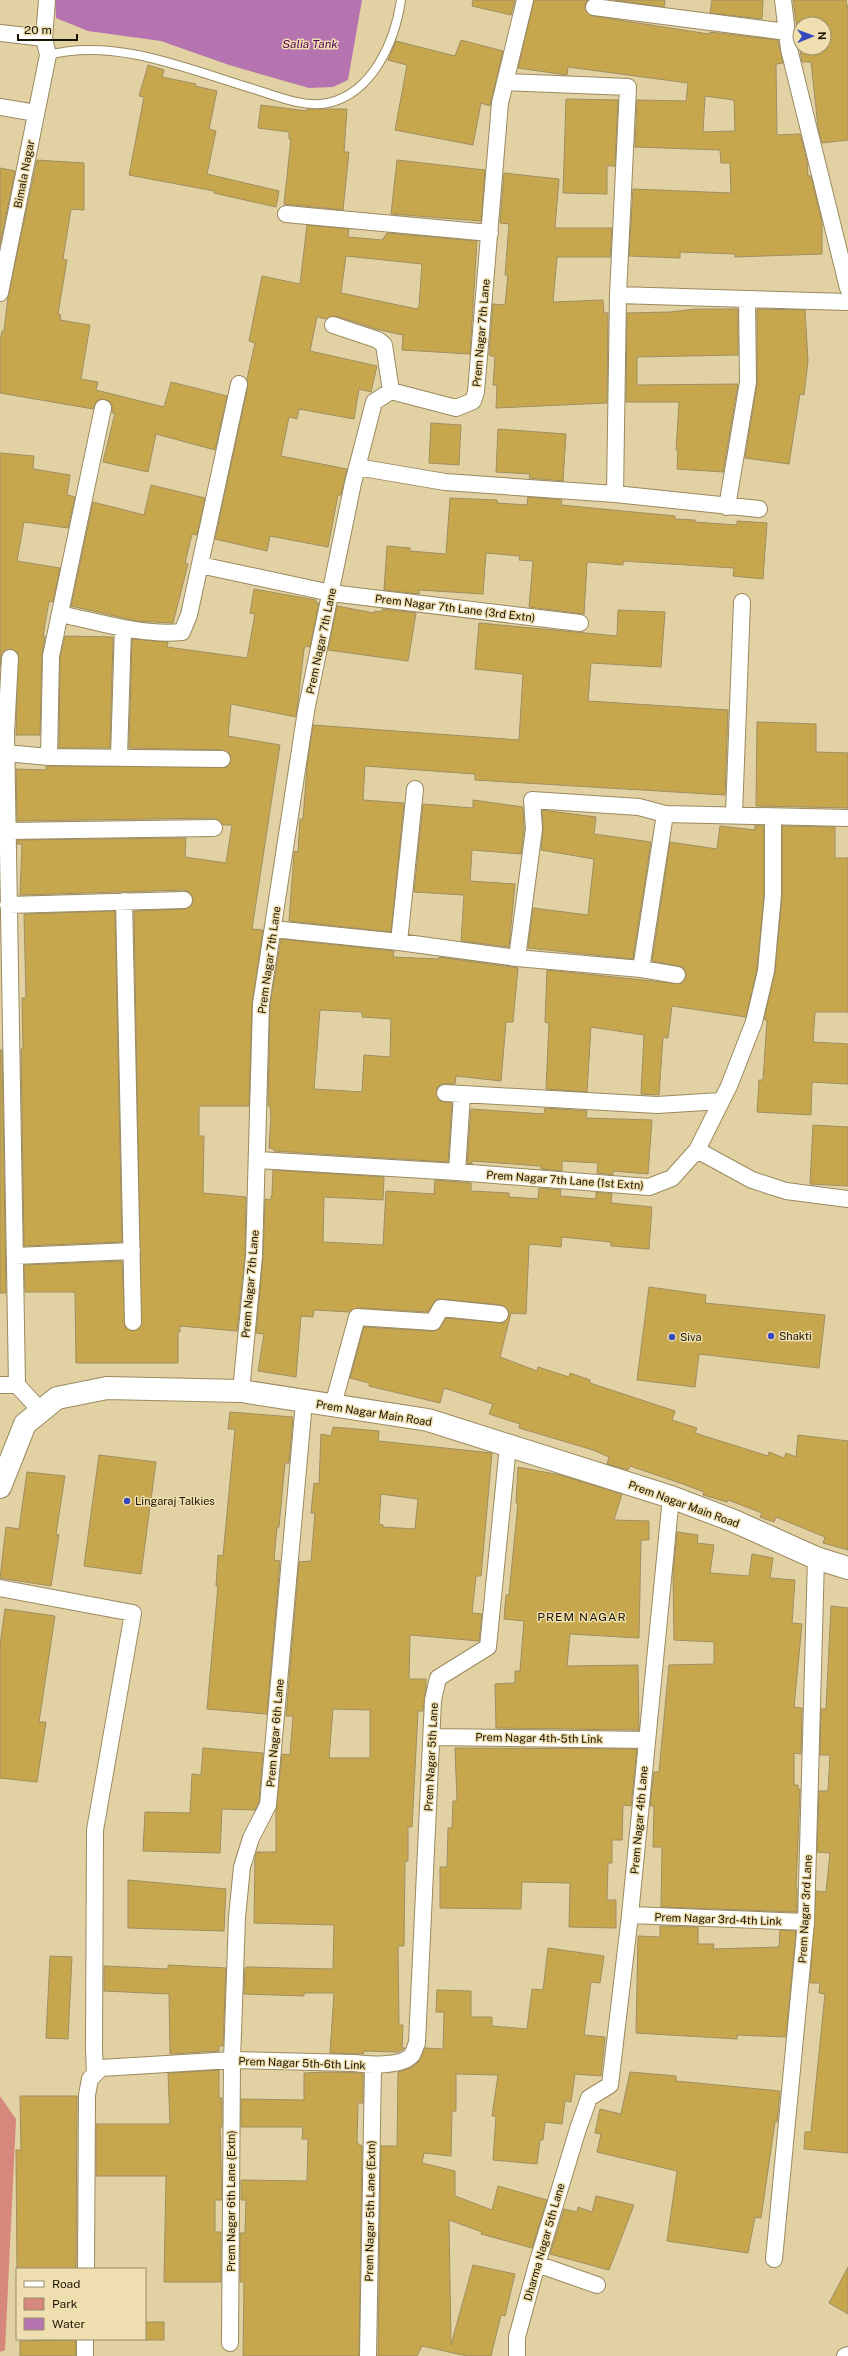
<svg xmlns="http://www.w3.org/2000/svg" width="848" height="2356" font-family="'Public Sans',sans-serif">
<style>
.green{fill:#d6887c}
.water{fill:#b574b0}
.building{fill:#c7a74e;stroke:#9f8e62;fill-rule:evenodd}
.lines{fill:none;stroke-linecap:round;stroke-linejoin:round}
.lane-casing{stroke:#9a8a5e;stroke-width:10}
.street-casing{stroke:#9a8a5e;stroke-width:18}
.secondary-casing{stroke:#9a8a5e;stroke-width:24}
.lane{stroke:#fff;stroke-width:8}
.street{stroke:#fff;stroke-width:16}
.secondary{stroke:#fff;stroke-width:22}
.poi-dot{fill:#354abc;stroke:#efdeaf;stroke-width:1.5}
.labels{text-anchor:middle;stroke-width:3;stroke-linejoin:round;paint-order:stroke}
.street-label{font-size:11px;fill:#1a1403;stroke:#efdeaf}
.poi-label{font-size:11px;fill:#1a1403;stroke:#efdeaf;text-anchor:start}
.water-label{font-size:12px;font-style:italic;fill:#580255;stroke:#efdeaf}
.neighbourhood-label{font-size:12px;letter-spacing:1px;fill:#1a1403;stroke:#efdeaf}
</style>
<rect width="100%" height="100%" fill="#e2d1a2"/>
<!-- green -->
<path class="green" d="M 0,2096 L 16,2119 L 5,2350 L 0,2352 Z"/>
<!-- water -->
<path class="water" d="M 55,0 L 362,0 L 348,80 L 333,87 L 309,88 L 229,65 L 161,41 L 88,31 L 56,18 Z"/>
<!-- building -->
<path class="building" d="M 473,0 L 515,0 L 511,15 L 472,6 Z
M 534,0 L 588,0 L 585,5 L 585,10 L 593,16 L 709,34 L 710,32 L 778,40 L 783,63 L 776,64 L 777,135 L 800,134 L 807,161 L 808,176 L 811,176 L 822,222 L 822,254 L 735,257 L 735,254 L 680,252 L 680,258 L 629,256 L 633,189 L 731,193 L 730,163 L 721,163 L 720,150 L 635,147 L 637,100 L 686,101 L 688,83 L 568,67 L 567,75 L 518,68 ZM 705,96 L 734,100 L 735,131 L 703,132 Z
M 614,0 L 665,0 L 664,7 Z
M 712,0 L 763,0 L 762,19 L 710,13 Z
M 793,0 L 846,0 L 848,10 L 848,140 L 822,143 L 818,127 L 811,62 L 802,62 ZM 800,24 L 824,24 L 824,48 L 800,48 Z
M 461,40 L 503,51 L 490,106 L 481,103 L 473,145 L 395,130 L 407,65 L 388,60 L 396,41 L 455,56 Z
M 148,65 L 164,70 L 162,77 L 196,84 L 195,86 L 217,91 L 209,129 L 216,131 L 207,174 L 279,191 L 276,207 L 214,193 L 214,191 L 129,175 L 144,97 L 139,96 Z
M 566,99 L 618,100 L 615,166 L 607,166 L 607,194 L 563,193 Z
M 261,105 L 307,111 L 307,109 L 347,109 L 344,152 L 349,152 L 343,210 L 284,204 L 291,139 L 289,139 L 289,132 L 258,128 Z
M 37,160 L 84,163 L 84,210 L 71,209 L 63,259 L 67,260 L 58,314 L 61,315 L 60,320 L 90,325 L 81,379 L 98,382 L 96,390 L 164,407 L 171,382 L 227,396 L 215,450 L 156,434 L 148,472 L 103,462 L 115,413 L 112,413 L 112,405 L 109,401 L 100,399 L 96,402 L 93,409 L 0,393 L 0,342 L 2,331 L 4,331 L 8,297 Z
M 397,160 L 485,170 L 481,221 L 391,214 Z
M 0,168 L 15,171 L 0,245 Z
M 504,173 L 559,179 L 555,228 L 612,228 L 610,257 L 557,257 L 553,302 L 603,300 L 604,313 L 608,313 L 607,403 L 496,408 L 497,385 L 493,385 L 495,357 L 489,355 L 493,304 L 505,305 L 508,275 L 505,275 L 509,224 L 500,223 Z
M 307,225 L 349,229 L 348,237 L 382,240 L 387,233 L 477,241 L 470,354 L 402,350 L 403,335 L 376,329 L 336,316 L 326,319 L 317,317 L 310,351 L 377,366 L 371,392 L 359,389 L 354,419 L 299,409 L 297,419 L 289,417 L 281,456 L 347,469 L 341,495 L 338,495 L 328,547 L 270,536 L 267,551 L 215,539 L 248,386 L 247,379 L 255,343 L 249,341 L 262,276 L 300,284 ZM 346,256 L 422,264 L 419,306 L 417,309 L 341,293 Z
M 696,309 L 738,309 L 738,355 L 637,357 L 637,385 L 738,384 L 723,472 L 677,469 L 678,450 L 676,450 L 679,402 L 626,402 L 627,313 L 670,312 Z
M 757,309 L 805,310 L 808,361 L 804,395 L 800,394 L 789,464 L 745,458 L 757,384 Z
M 431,423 L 461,425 L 459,465 L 429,463 Z
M 498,429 L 566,434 L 563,481 L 529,478 L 530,474 L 496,472 Z
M 0,453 L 34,456 L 33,469 L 70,475 L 67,495 L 75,497 L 68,528 L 24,522 L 17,561 L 60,568 L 53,602 L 49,601 L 43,636 L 45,636 L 42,656 L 40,735 L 16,735 L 18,653 L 11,649 L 5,650 L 1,657 L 0,667 Z
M 151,485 L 205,498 L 197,535 L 192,534 L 185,563 L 188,564 L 173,623 L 137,621 L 71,606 L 93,502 L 144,515 Z
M 528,497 L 562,500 L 561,505 L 675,516 L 675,519 L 695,520 L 695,522 L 737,525 L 737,521 L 767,523 L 763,579 L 733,576 L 734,568 L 623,561 L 623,565 L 589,562 L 587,563 L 584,614 L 529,607 L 533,561 L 519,560 L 520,556 L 486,553 L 483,594 L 419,590 L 419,594 L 384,590 L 387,546 L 410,548 L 410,551 L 446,554 L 450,498 L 497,500 L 497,503 L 527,505 Z
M 254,589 L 316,600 L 316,603 L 319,603 L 310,647 L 306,646 L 304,649 L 296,717 L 231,704 L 228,736 L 280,745 L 252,929 L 263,930 L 252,1004 L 249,1106 L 199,1106 L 199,1136 L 204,1136 L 203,1193 L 246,1197 L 245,1255 L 237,1331 L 180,1326 L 180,1332 L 178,1332 L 178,1363 L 76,1363 L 75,1292 L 25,1292 L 24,1265 L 122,1261 L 125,1327 L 133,1331 L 141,1326 L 134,911 L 185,909 L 192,905 L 193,899 L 189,892 L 184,890 L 20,895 L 22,844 L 17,844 L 17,840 L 186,838 L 185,857 L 226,863 L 232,825 L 223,825 L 219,820 L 214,818 L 17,821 L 16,769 L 46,770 L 46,766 L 227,767 L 230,763 L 230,755 L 222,750 L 129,748 L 132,639 L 168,642 L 167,647 L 247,658 L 255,614 L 250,613 Z
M 337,606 L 374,613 L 375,611 L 382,612 L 382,609 L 416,613 L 408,661 L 328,650 Z
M 618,610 L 665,612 L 661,667 L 591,663 L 588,701 L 728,710 L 725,795 L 475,780 L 475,774 L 365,766 L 363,800 L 404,803 L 391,932 L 289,921 L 294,854 L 294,851 L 298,852 L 300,819 L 303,819 L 307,767 L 313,725 L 519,740 L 523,674 L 475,669 L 479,623 L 617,636 Z
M 65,636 L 113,637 L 110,748 L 59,748 L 60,657 Z
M 757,722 L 816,724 L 816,752 L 848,753 L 848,808 L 756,806 Z
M 473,800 L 523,807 L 524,829 L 521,854 L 472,850 L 470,881 L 515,884 L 509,947 L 461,941 L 464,895 L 414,892 L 423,804 L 473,808 Z
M 542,810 L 596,817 L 594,834 L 651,842 L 633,959 L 528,948 L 533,908 L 588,915 L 594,859 L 541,850 L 543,830 Z
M 755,825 L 764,826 L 764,895 L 757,969 L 746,1017 L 672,1006 L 668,1038 L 663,1037 L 659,1095 L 641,1094 L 644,1035 L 591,1027 L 587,1092 L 546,1089 L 549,1023 L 545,1022 L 547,970 L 681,984 L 686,976 L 683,967 L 652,961 L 670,842 L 717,849 L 720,826 L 755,830 Z
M 782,826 L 835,827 L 835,858 L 848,858 L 848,1012 L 815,1012 L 813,1042 L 848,1044 L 848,1084 L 812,1082 L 811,1115 L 757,1112 L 759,1080 L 763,1080 L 767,1020 L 764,1019 L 775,972 L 782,896 Z
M 115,911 L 122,1242 L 24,1246 L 21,1049 L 23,1049 L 22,998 L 26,998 L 24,914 Z
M 281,939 L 394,951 L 393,957 L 439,959 L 439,957 L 518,968 L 513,1022 L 506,1022 L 501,1081 L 456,1076 L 455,1084 L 441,1084 L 437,1088 L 436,1093 L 440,1101 L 452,1103 L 448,1162 L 274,1151 L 274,1149 L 269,1148 L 271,1117 L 270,1106 L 268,1106 L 270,1005 ZM 320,1010 L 362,1012 L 362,1017 L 391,1019 L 390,1057 L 364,1055 L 362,1092 L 314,1089 Z
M 0,1050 L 2,1050 L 6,1293 L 0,1293 Z
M 545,1108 L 587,1111 L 586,1118 L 652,1120 L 648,1174 L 613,1171 L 613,1175 L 597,1173 L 598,1163 L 562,1161 L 562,1171 L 541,1169 L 541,1166 L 472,1161 L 472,1164 L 467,1163 L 471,1109 L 544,1114 Z
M 813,1125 L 848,1127 L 848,1186 L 810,1184 Z
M 273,1170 L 384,1177 L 383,1200 L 324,1197 L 323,1242 L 383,1245 L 386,1191 L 434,1194 L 435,1180 L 471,1183 L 471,1191 L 509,1193 L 509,1197 L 538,1199 L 539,1188 L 561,1190 L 560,1196 L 596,1199 L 596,1192 L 612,1194 L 611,1203 L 652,1207 L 649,1249 L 611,1246 L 611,1242 L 562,1237 L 561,1247 L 531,1244 L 529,1246 L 526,1314 L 511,1313 L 500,1357 L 537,1371 L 538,1367 L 569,1377 L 570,1373 L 590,1380 L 590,1383 L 675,1411 L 672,1420 L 697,1428 L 695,1433 L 768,1456 L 769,1452 L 784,1458 L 786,1453 L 796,1457 L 798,1435 L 848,1441 L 848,1550 L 823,1543 L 825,1537 L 776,1517 L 774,1522 L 760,1517 L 762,1513 L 728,1500 L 727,1502 L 703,1495 L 704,1492 L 683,1484 L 630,1466 L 628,1470 L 607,1464 L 609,1457 L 593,1450 L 519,1428 L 520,1424 L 489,1414 L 493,1404 L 444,1388 L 440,1403 L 369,1386 L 369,1383 L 350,1378 L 364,1327 L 432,1331 L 438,1330 L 446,1318 L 504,1323 L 509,1315 L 508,1310 L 501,1305 L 442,1299 L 436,1300 L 428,1312 L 358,1308 L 349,1312 L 314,1310 L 313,1317 L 301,1316 L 296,1377 L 258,1371 L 264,1334 L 256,1333 L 263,1257 L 265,1199 L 270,1200 L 272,1195 Z
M 649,1287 L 706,1295 L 705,1303 L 825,1315 L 819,1368 L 699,1354 L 695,1387 L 637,1380 Z
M 230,1412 L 293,1417 L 289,1463 L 285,1463 L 279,1527 L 277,1527 L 274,1560 L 280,1561 L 267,1714 L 207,1709 L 218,1586 L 216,1586 L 218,1555 L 223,1556 L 235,1429 L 228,1429 Z
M 333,1427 L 379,1431 L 378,1441 L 492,1453 L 481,1576 L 476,1576 L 472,1613 L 482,1614 L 479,1641 L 410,1635 L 409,1679 L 426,1679 L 426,1688 L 423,1711 L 418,1711 L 412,1827 L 408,1827 L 408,1861 L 405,1861 L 404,1946 L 398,1946 L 399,2025 L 403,2025 L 402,2048 L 405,2048 L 398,2052 L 364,2051 L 363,2054 L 330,2053 L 334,1993 L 304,1993 L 304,1996 L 244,1994 L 245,1968 L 247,1967 L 333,1969 L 334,1925 L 254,1923 L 255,1856 L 257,1852 L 276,1852 L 276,1810 L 282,1754 L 290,1755 L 293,1716 L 286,1716 L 299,1562 L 311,1561 L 315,1513 L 311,1513 L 314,1483 L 319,1484 L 321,1434 L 331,1436 ZM 381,1494 L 418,1499 L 415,1529 L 383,1527 L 383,1525 L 379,1524 ZM 333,1709 L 370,1710 L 370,1758 L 329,1758 Z
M 99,1455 L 156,1462 L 141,1574 L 84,1566 Z
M 518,1467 L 560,1475 L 622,1494 L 614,1520 L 649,1521 L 649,1540 L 641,1540 L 639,1638 L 570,1634 L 567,1666 L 638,1665 L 639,1730 L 496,1728 L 495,1684 L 515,1683 L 515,1671 L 520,1671 L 524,1621 L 504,1619 L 506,1595 L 509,1595 L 518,1503 L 516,1503 Z
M 27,1472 L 65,1476 L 56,1534 L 59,1535 L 51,1586 L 0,1578 L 6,1527 L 19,1529 Z
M 677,1532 L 698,1535 L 697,1543 L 714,1545 L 710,1573 L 749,1576 L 752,1554 L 773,1558 L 770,1578 L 795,1580 L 792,1623 L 802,1624 L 794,1707 L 802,1708 L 801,1754 L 794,1753 L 794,1785 L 798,1785 L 798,1789 L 800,1789 L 796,1889 L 797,1889 L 797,1912 L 661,1907 L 662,1847 L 653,1847 L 654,1806 L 650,1806 L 654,1772 L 659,1772 L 669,1665 L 714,1664 L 714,1642 L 674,1640 L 673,1575 Z
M 831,1606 L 848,1608 L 848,2153 L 804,2149 L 805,2132 L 811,2132 L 825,1994 L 819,1993 L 820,1983 L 810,1983 L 816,1891 L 826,1892 L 830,1853 L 817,1852 L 819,1791 L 828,1791 L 830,1755 L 820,1755 L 821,1709 L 826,1709 Z
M 5,1609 L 55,1616 L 39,1722 L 46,1722 L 37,1782 L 0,1778 L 0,1645 Z
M 203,1748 L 263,1753 L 259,1802 L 255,1810 L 222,1809 L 220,1853 L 143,1851 L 145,1812 L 190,1813 L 192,1774 L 201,1775 Z
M 455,1748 L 637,1749 L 631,1806 L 623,1805 L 622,1840 L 612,1840 L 612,1863 L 608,1863 L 607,1900 L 616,1900 L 616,1928 L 569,1927 L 570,1883 L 522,1882 L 521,1909 L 440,1908 L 440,1867 L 447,1867 L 448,1828 L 452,1828 L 453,1801 L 457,1801 Z
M 128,1880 L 226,1889 L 224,1931 L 128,1928 Z
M 660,1926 L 698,1927 L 698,1944 L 714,1944 L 713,1949 L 779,1947 L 780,1930 L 796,1931 L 786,2037 L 737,2035 L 737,2039 L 636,2033 L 638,1936 L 660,1937 Z
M 548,1948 L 604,1956 L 600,1983 L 591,1982 L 584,2035 L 605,2037 L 601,2076 L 575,2074 L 571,2102 L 565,2101 L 562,2124 L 545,2122 L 543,2140 L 540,2140 L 537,2164 L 493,2160 L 496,2116 L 492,2116 L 498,2075 L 456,2074 L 456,2111 L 452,2111 L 451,2156 L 424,2153 L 422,2163 L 455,2171 L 455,2196 L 492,2210 L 498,2186 L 547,2200 L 532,2248 L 481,2234 L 482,2232 L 449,2220 L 451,2345 L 473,2265 L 515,2274 L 505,2316 L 501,2315 L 491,2356 L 467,2356 L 422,2346 L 417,2356 L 378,2356 L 381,2146 L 397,2146 L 398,2072 L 411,2068 L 418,2062 L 425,2048 L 443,2049 L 444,2012 L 436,2012 L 437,1990 L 471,1991 L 471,2017 L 492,2017 L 492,2026 L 527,2029 L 532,1989 L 543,1990 Z
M 50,1956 L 72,1957 L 68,2039 L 46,2038 Z
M 168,1965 L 226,1968 L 223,2046 L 219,2046 L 219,2051 L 170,2054 L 169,1994 L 104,1991 L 104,1966 L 168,1969 Z
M 219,2070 L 219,2098 L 222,2098 L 222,2127 L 220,2127 L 222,2200 L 215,2200 L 215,2232 L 221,2232 L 221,2282 L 164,2282 L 166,2176 L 96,2176 L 96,2124 L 170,2124 L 168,2073 Z
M 329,2072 L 363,2073 L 363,2103 L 358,2103 L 357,2143 L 362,2146 L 359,2356 L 243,2356 L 244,2282 L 240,2282 L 240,2233 L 245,2233 L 246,2200 L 241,2200 L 241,2180 L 307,2181 L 308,2139 L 302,2139 L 303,2127 L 241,2127 L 241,2099 L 304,2100 L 304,2073 Z
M 630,2072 L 676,2076 L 676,2081 L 780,2091 L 777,2122 L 775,2122 L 761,2218 L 755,2217 L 748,2253 L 667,2241 L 677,2171 L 597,2152 L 601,2134 L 595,2133 L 600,2109 L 621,2114 Z
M 20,2096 L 77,2096 L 76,2269 L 17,2269 L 16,2150 L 21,2150 Z
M 596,2196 L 634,2205 L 609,2270 L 550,2254 L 564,2209 L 577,2212 L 578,2207 L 592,2212 Z
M 848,2267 L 848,2314 L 829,2303 Z
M 145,2322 L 164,2322 L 164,2340 L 145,2340 Z
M 76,2340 L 76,2356 L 20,2356 L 20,2341 Z"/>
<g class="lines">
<defs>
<path id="lane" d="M 48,55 C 117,37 192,71 257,90 C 278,97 306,108 328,103 C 373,93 395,41 401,0"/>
<path id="street" d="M 783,0 L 789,49 L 848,288
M 594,7 L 787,32
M 0,33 L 44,38 L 48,55 L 0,293
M 44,38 L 47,0
M 505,82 L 628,87 L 618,295 L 615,494
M 0,107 L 36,113
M 286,214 L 490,233
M 618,295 L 848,302
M 333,325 L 378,340 L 384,345 L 391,391
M 357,467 L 445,482 L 615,494 L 759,509
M 727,507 L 748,382 L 747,299
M 200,565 L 331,593 L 580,623
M 60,614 C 99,622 142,636 182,632 L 189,615 L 239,384
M 10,658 L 6,733 L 17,1385
M 6,753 L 49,757 L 222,759
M 49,757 L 51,656 L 103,408
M 119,757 L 123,628
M 734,814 L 742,602
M 7,831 L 214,828
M 124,901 L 133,1322
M 8,905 L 184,900
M 273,929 L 399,942 L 517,958 L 641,969 L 677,975
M 399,942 L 415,789
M 517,958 L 534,829 L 532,800 L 639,807 L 665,814 L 848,818
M 641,969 L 665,814
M 445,1093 L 657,1105 L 721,1101
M 697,1150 L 752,1180 L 786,1191 L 848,1199
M 258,1160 L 457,1172 L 649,1187 L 672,1178 L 697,1150 L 729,1086 L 754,1022 L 766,971 L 773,895 L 773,817
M 457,1172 L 462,1094
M 15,1256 L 132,1251
M 0,1385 L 17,1385 L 41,1411
M 241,1391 L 254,1256 L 261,1004 L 306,711 L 353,483 L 374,402 L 391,391 L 456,408 L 473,401 L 476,392 L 500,103 L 525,0
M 333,1405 L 357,1317 L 433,1322 L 441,1308 L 500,1314
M 0,1588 L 133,1613 L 95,1830 L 94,2049 L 95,2074
M 433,1737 L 646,1740
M 630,1915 L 806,1922
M 774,2259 L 806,1922 L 816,1558
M 537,2264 L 597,2285
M 86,2269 L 87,2095 L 90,2079 L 101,2068 L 232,2060 L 354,2063 C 368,2065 402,2067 412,2055 C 414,2052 415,2047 417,2043 L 433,1700 L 438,1678 L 488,1647 L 508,1446
M 230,2343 L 232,2060 L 237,1917 L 242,1867 L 251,1838 L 268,1805 L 304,1402
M 85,2356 L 85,2339
M 368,2356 L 373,2066
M 517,2356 L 517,2337 L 537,2264 L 578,2129 L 589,2098 L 610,2085 L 630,1915 L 671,1497
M 845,2356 L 848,2355"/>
<path id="secondary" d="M 0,1487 L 25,1424 L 57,1398 L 107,1388 L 241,1391 L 428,1420 L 671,1497 L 734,1521 L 816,1558 L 848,1568"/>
</defs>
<!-- lane casing -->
<use href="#lane" class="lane-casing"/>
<!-- street casing -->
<use href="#street" class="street-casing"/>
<!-- secondary casing -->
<use href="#secondary" class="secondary-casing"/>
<!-- lane -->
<use href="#lane" class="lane"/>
<!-- street -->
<use href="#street" class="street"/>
<!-- secondary -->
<use href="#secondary" class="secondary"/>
</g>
<!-- markers -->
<g class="poi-dot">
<circle cx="771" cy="1336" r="4"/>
<circle cx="672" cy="1337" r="4"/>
<circle cx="127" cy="1501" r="4"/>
</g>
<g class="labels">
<!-- street labels -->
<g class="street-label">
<text transform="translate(24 174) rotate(-79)" y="4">Bimala Nagar</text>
<text transform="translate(481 333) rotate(-85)" y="4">Prem Nagar 7th Lane</text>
<text transform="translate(455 608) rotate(7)" y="4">Prem Nagar 7th Lane (3rd Extn)</text>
<text transform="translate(321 641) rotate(-78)" y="4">Prem Nagar 7th Lane</text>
<text transform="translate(269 960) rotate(-82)" y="4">Prem Nagar 7th Lane</text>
<text transform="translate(565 1180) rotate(4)" y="4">Prem Nagar 7th Lane (1st Extn)</text>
<text transform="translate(250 1284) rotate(-85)" y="4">Prem Nagar 7th Lane</text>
<text transform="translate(374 1413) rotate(9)" y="4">Prem Nagar Main Road</text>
<text transform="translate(684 1504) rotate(20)" y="4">Prem Nagar Main Road</text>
<text transform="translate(275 1733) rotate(-85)" y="4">Prem Nagar 6th Lane</text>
<text transform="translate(539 1738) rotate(1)" y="4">Prem Nagar 4th-5th Link</text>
<text transform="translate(431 1757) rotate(-87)" y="4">Prem Nagar 5th Lane</text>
<text transform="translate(639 1820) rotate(-85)" y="4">Prem Nagar 4th Lane</text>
<text transform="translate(805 1909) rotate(-87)" y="4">Prem Nagar 3rd Lane</text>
<text transform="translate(718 1919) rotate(2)" y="4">Prem Nagar 3rd-4th Link</text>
<text transform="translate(302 2063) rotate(2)" y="4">Prem Nagar 5th-6th Link</text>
<text transform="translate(231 2201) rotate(-90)" y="4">Prem Nagar 6th Lane (Extn)</text>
<text transform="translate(370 2211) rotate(-89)" y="4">Prem Nagar 5th Lane (Extn)</text>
<text transform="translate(544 2242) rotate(-74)" y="4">Dharma Nagar 5th Lane</text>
</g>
<!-- poi labels -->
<g class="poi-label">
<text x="779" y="1340">Shakti</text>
<text x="680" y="1341">Siva</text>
<text x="135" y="1505">Lingaraj Talkies</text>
</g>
<!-- water labels -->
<g class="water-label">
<text x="310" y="48">Salia Tank</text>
</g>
<!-- neighbourhood labels -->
<g class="neighbourhood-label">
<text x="582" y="1621">PREM NAGAR</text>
</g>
</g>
<!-- legend -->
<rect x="16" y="2268" width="130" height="72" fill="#efdeaf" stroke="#9a8d6a"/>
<rect x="24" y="2281" width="20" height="6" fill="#ffffff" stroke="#9a8d6a"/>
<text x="52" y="2288" font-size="12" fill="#1a1403">Road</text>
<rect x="24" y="2298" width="20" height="12" fill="#d6887c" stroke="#9a8d6a"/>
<text x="52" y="2308" font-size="12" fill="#1a1403">Park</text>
<rect x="24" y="2318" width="20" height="12" fill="#b574b0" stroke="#9a8d6a"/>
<text x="52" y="2328" font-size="12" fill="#1a1403">Water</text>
<!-- north arrow -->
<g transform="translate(812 36) rotate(89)"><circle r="19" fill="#efdeaf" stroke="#9a8d6a"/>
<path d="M0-3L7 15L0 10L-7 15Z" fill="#354abc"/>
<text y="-6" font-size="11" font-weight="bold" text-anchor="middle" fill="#1a1403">N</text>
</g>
<!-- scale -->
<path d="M18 34v6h59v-6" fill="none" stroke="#1a1403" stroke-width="2"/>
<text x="24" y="34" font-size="12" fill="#1a1403" stroke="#efdeaf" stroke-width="3" paint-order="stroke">20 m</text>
</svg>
